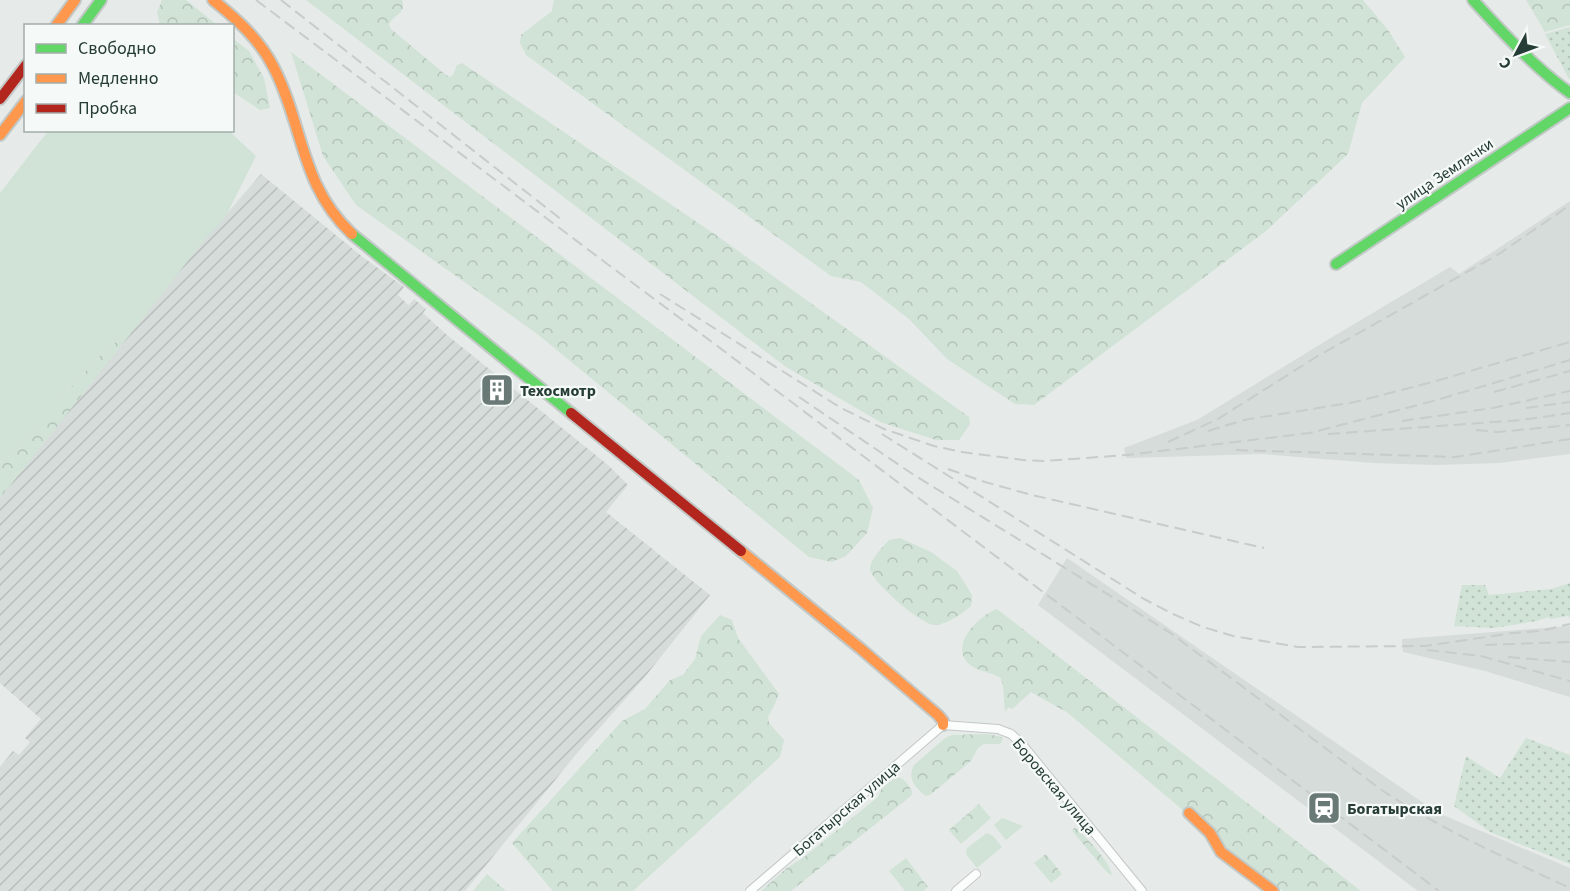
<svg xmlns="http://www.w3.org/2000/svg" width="1570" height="891" font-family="'Source Sans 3',sans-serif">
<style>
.built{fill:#d5dcd9}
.industrial{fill:url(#industrial-furrows)}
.grass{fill:#d1e2d6}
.forest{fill:url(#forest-crowns)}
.garden{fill:url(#garden-dots)}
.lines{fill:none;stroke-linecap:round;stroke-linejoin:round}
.street-casing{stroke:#c3c8c6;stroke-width:10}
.fast-casing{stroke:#c2c8c6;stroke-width:14}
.slow-casing{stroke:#c2c8c6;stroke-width:14}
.jam-casing{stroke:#c2c8c6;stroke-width:14}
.street{stroke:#fbfcfc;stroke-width:8}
.fast{stroke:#63d668;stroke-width:10}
.slow{stroke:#ff974d;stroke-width:10}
.jam{stroke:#b3261e;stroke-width:10}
.rail{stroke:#c8ccca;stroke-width:2;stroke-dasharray:12 6;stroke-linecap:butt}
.labels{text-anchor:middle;stroke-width:4.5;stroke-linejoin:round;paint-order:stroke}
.street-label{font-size:16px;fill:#263c36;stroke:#f5f9f7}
.poi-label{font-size:16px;font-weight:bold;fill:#263c36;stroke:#f5f9f7;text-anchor:start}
</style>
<defs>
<pattern id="industrial-furrows" width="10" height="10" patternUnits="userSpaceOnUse" patternTransform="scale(1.5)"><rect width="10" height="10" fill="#d5dcd9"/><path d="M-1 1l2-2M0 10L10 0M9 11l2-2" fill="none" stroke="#b7bebb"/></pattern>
<pattern id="forest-crowns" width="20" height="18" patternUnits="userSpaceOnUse" patternTransform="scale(1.5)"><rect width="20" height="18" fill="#d1e2d6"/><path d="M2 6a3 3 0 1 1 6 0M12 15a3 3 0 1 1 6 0" fill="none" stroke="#b3c3b8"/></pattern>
<pattern id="garden-dots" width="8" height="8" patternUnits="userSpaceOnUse" patternTransform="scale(1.5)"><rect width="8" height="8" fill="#d1e2d6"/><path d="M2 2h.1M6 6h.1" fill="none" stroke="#b3c3b8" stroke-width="1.8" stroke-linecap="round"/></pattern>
</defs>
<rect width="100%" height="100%" fill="#e6ebe9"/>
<!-- built -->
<path class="built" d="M 1570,201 L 1570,454 L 1499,463 L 1436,465 L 1373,463 L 1262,454 L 1126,458 L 1124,448 L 1197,420 L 1329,339 L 1450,267 L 1459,274 Z
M 1067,558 L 1438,813 L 1570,868 L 1570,891 L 1418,891 L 1038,605 Z
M 1570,626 L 1570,697 L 1485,671 L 1403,652 L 1402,639 Z"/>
<!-- industrial -->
<path class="industrial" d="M 261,174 L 364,258 L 404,287 L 398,295 L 406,303 L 409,305 L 414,299 L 426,309 L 423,313 L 447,335 L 608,465 L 628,485 L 606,512 L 710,595 L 644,678 L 578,752 L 465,891 L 0,891 L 0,767 L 13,751 L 19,755 L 30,742 L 25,738 L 41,719 L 0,683 L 0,498 L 204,240 Z"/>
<!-- grass -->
<path class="grass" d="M 48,131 L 229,131 L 256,156 L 225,218 L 204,240 L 132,332 L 108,347 L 0,464 L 0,193 Z
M 1002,818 L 1023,826 L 1006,840 L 994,825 Z
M 987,833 L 993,836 L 1002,847 L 977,868 L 966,854 L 967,848 Z"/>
<!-- forest -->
<path class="forest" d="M 162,0 L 186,0 L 217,25 L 160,25 L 157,12 Z
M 306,0 L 402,0 C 407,14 393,14 389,25 L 391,29 L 446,75 L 450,77 L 453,75 L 457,65 L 462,63 L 716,235 L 969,417 L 970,424 L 959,440 L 936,440 L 880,422 L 786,367 Z
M 554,0 L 1363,0 L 1388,30 L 1405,57 L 1362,103 L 1348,154 L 1266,231 L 1034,405 L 1015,404 L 947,359 L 909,319 L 861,282 L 831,276 L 526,55 L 520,43 L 521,35 L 552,11 Z
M 1526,0 L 1570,0 L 1570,25 L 1545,32 Z
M 232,38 L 249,51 L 264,78 L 270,108 L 260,110 L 233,92 Z
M 291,52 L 859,480 L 873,508 L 867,533 L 846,556 L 832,562 L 809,557 L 536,333 L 356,205 L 323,156 Z
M 132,332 L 0,498 L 0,464 L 108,347 Z
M 900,538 L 931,552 L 957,571 L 972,595 L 971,606 C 963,613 945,626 934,625 C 921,624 868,580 870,567 C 872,557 883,547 889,540 Z
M 997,609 L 1361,891 L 1283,891 L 1210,837 L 1178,806 L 1068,713 L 1031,692 L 1012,709 L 1009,707 L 1005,712 L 1003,687 L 1001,678 C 990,671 975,672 966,661 C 952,642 980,615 997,609 Z
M 720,615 L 732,620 L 738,638 L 779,694 L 774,706 L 768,717 L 769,723 L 784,740 L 780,757 L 633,891 L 553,891 L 512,843 L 622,721 L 645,709 L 670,680 L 683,675 L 695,659 L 701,636 Z
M 988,734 L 1002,737 L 1002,741 L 1000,744 L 984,744 L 978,748 L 971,761 L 930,795 L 926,796 C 915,789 907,777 914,765 L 945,738 L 952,735 Z
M 896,777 C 904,777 910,786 912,793 L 911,796 L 791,891 L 761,891 L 787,868 L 804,857 L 878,797 L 882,788 Z
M 979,804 L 991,818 L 961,844 L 949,830 Z
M 1074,828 L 1078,829 C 1087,839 1111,863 1112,875 L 1109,874 L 1104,869 L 1074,833 L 1072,830 Z
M 1046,854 L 1062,874 L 1051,883 L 1034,863 Z
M 906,858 L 928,887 L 923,891 L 905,891 L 889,871 Z
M 487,874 L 506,891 L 473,891 Z"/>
<!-- garden -->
<path class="garden" d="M 1570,27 L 1570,79 L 1569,79 L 1545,34 Z
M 1570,583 L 1570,619 L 1568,616 L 1550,619 L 1549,617 L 1536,621 L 1494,628 L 1454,626 L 1462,585 L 1485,585 L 1489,595 L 1551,589 Z
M 1526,738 L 1570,755 L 1570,864 L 1490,832 L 1454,806 L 1466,756 L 1500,778 Z"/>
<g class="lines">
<defs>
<path id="street" d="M 750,891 L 943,725 L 998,729 L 1011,734 L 1021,743 L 1142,891
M 956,891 L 976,874"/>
<path id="fast" d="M 1473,0 C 1503,33 1534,67 1570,93
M 82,26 L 101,0
M 352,234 L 571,413
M 1336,264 L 1570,108"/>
<path id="slow" d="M 213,0 C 237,19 260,40 274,68 C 304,127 300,185 352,234
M 56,26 L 75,0
M 0,135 L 26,101
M 741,551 L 861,649 L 938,715 L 943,721 L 943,725
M 1189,813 L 1210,833 L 1221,852 L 1273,891"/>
<path id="jam" d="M 0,99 L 26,65
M 571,413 L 741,551"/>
</defs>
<!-- street casing -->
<use href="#street" class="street-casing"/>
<!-- fast casing -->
<use href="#fast" class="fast-casing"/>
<!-- slow casing -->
<use href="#slow" class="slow-casing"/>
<!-- jam casing -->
<use href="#jam" class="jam-casing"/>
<!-- street -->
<use href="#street" class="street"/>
<!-- fast -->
<use href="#fast" class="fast"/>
<!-- slow -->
<use href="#slow" class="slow"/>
<!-- jam -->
<use href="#jam" class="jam"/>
<!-- rail -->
<path class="rail" d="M 256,0 L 614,269 L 724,351 L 1439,891
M 281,0 L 562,220
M 660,294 L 841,408 L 884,429 L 934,446 L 962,452 L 1023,460 L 1045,461 L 1127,455 L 1310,433 L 1437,400 L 1570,360
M 1494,392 L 1570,371
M 799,397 L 914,475 L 1169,632 L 1383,791 C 1443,830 1505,858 1570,888
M 1526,408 L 1570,402
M 1402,421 L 1493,408 L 1570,391
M 1476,430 L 1498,432 L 1570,425
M 1208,431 L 1244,420 L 1355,402 L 1436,381 L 1570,342
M 882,434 L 1144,599 L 1173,614 L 1203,627 L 1233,636 L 1298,647 L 1425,646 L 1513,633 L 1540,631 L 1570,624
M 1328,434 L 1522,420 L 1570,413
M 1168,442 L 1218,419 L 1316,357 L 1499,254 L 1570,205
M 1236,450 L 1455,457 L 1570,439
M 948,469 L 985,482 L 1032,495 L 1264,548
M 1485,645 L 1570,642
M 1427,650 L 1481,656 L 1570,681
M 1508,657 L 1570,662"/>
</g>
<!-- icons -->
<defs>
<symbol id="building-square" viewBox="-11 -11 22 22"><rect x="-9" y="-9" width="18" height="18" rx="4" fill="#697975" stroke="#f5f9f7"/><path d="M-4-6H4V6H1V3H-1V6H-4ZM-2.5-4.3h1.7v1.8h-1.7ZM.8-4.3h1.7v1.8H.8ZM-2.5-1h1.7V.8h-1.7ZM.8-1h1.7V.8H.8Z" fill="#fff"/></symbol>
<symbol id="station-square" viewBox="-11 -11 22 22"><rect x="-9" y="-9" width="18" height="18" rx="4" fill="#697975" stroke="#f5f9f7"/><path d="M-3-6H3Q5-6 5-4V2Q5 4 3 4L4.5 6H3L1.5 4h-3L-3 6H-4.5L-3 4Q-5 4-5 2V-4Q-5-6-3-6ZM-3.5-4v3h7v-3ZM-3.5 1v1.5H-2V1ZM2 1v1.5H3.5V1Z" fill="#fff"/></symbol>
</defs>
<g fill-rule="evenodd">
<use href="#building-square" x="478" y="371" width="38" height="38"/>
<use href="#station-square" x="1305" y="789" width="38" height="38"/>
</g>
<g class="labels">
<!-- street labels -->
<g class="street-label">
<text transform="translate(1444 173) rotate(-34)" y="6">улица Землячки</text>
<text transform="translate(1055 786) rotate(50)" y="6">Боровская улица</text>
<text transform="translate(846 808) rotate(-41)" y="6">Богатырская улица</text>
</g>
<!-- poi labels -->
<g class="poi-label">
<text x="520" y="396">Техосмотр</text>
<text x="1347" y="814">Богатырская</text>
</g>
</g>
<!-- legend -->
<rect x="24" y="24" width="210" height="108" fill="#f5f9f7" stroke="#a2adaa" stroke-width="1.5"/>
<rect x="36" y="44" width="30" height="9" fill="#63d668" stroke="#a2adaa" stroke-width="1.5"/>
<text x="78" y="54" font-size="18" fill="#263c36">Свободно</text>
<rect x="36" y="74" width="30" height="9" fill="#ff974d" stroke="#a2adaa" stroke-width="1.5"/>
<text x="78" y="84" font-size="18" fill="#263c36">Медленно</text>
<rect x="36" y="104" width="30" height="9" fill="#b3261e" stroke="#a2adaa" stroke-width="1.5"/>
<text x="78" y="114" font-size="18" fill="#263c36">Пробка</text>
<!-- north arrow -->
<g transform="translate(1516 54) rotate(229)" stroke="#f5f9f7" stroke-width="4.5" paint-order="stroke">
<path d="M0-4.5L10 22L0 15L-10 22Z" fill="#263c36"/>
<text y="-9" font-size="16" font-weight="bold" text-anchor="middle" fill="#263c36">С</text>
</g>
</svg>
